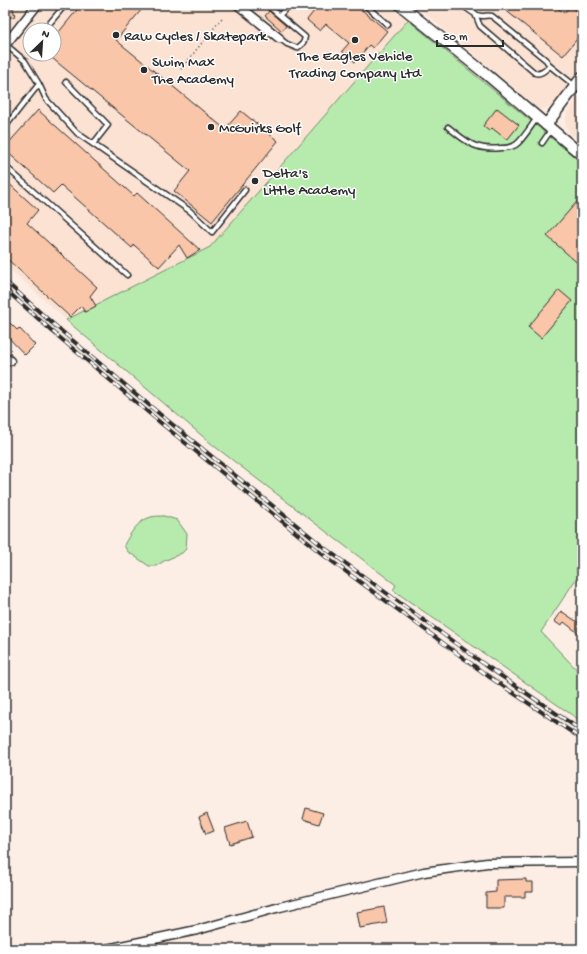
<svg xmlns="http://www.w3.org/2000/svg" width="587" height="954" font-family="'Gochi Hand',sans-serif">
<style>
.built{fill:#fce2d3;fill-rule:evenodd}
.green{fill:#b6ebad;stroke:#708b6c}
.building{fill:#f9c6a9;stroke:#2b2b2b}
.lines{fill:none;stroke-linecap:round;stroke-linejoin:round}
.service-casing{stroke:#2b2b2b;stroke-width:7}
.minor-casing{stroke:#2b2b2b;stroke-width:11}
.tertiary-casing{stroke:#2b2b2b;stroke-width:13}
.path{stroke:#2b2b2b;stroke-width:1.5;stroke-dasharray:1 3;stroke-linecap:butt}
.service{stroke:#fff;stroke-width:4}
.minor{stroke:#fff;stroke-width:8}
.tertiary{stroke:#fff;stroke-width:10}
.rail-casing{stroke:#2b2b2b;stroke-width:4}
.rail{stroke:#fff;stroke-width:2.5;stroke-dasharray:8;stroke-linecap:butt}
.poi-dot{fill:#2b2b2b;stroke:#fff;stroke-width:1.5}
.labels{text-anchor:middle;stroke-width:3;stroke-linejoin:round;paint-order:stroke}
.poi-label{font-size:15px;fill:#2b2b2b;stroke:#fff;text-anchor:start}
</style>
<rect width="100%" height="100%" fill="#fdeee5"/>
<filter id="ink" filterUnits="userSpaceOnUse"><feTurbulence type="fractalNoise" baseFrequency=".025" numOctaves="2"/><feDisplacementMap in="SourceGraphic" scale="8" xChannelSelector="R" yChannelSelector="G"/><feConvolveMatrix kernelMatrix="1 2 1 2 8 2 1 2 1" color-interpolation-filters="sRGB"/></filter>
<g filter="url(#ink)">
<!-- built -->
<path class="built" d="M 5,5 L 387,5 L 408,20 L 210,247 L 66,320 L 5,265 ZM 30,30 L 54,30 L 54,54 L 30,54 Z
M 415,5 L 582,5 L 582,71 L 558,103 L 553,106 L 547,108 L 539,109 Z
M 582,93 L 582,142 L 570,133 L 566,127 L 565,122 L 567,113 Z"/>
<!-- green -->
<path class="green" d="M 408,20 L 582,163 L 582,583 L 576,579 L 541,632 L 581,674 L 582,673 L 582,722 L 393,590 L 396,585 L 214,446 L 66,320 L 210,247 Z
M 164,516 L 177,520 L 187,534 L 186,549 L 182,553 L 164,561 L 156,566 L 149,566 L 127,551 L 124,545 C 130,534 137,521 151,517 C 155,516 160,516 164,516 Z"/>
<!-- building -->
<path class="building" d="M 5,5 L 12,5 L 15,16 L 8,18 Z
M 81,5 L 137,5 L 142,9 L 116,40 L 225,129 L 241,111 L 278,141 L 212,222 L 174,191 L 190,171 L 47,54 L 54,54 L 54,38 Z
M 306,5 L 356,5 L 387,31 L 373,48 L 369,45 L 355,62 L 342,51 L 349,43 L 326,24 L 320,31 L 307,20 L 314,11 Z
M 499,5 L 554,5 L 564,13 L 570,6 L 582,16 L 582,33 L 563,56 Z
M 269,11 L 286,26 L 282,31 L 265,16 Z
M 497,108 L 519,125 L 507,140 L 492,128 L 489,131 L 483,126 Z
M 38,110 L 134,196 L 137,193 L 200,250 L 187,258 L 179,245 L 159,267 L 134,245 L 132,248 L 61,185 L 53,193 L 5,150 L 5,147 Z
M 5,180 L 38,210 L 27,223 L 97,287 L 90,296 L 96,306 L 85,312 L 81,306 L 70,317 L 5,257 Z
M 582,196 L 582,267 L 547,236 Z
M 559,290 L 572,301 L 541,338 L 528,327 Z
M 5,318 L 17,330 L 19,328 L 35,345 L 25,355 L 5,334 Z
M 561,611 L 582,625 L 582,636 L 564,622 L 561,626 L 554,621 Z
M 306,808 L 323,813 L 319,824 L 303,819 Z
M 207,813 L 214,831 L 206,834 L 199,817 Z
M 247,821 L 252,837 L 230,844 L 225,828 Z
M 526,879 L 526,882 L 533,882 L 533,892 L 525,892 L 525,897 L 504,897 L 504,908 L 486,908 L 486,893 L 496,892 L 496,880 Z
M 384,907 L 387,923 L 360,928 L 357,912 Z"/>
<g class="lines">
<defs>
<path id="service" d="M 267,5 L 305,37 C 304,43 302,45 297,48 L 287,44 L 279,38
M 365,5 L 388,25
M 462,5 C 468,9 475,16 482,16 C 486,16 488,15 492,16 L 546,60 L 550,66 L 575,86
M 475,14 L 480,26 L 535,73 C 541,75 545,70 550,66
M 280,15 L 289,5
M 44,30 L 65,5
M 66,82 L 108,125 L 93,144
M 39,84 L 46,99 L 77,133 L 190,211 L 212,232 L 245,190
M 5,127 L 39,84 L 25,61 L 5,44
M 448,127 C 467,142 475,151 501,148 C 507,148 514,147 518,143 C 525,136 531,126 537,118
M 542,143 L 551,130
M 5,166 L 127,275"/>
<path id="minor" d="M 238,5 L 279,38
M 6,44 L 37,5
M 5,357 L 10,361
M 107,949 L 197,930 L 280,907 L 424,872 L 487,863 L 582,862"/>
<path id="tertiary" d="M 400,5 L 486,74 L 582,155
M 546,125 L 582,77"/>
</defs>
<!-- service casing -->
<use href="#service" class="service-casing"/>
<!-- minor casing -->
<use href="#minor" class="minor-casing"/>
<!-- tertiary casing -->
<use href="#tertiary" class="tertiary-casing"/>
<!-- path -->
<path class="path" d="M 181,69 L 222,18"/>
<!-- service -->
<use href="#service" class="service"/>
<!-- minor -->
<use href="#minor" class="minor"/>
<!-- tertiary -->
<use href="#tertiary" class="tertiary"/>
<defs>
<path id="rail" d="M 5,281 L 52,323 L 162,416 L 326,549 L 488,667 L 582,731
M 5,289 L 52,331 L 162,424 L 326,557 L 488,676 L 582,739"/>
</defs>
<!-- rail casing -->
<use href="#rail" class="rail-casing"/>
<!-- rail -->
<use href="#rail" class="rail"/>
</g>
</g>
<!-- markers -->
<g class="poi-dot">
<circle cx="116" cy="35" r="4"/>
<circle cx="355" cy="40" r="4"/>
<circle cx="144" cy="70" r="4"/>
<circle cx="211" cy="127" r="4"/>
<circle cx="255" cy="181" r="4"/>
</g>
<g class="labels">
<!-- poi labels -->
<g class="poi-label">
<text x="124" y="40">Raw Cycles / Skatepark</text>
<text x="355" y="60" text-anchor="middle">The Eagles Vehicle<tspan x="355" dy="17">Trading Company Ltd</tspan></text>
<text x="152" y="66">Swim Max<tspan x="152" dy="17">The Academy</tspan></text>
<text x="219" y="132">McGuirks Golf</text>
<text x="263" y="177">Delta's<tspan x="263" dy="17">Little Academy</tspan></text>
</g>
</g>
<!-- margin -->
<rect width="587" height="954" fill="none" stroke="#fff" stroke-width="20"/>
<rect x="10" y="10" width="567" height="934" fill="none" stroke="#2b2b2b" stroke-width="1.5" filter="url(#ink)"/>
<!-- north arrow -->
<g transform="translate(42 42) rotate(25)"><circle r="19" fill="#ffffff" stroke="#aaaaaa"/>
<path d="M0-3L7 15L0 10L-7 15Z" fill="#2b2b2b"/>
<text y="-6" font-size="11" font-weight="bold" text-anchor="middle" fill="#2b2b2b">N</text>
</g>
<!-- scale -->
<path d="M437 40v6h66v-6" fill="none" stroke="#2b2b2b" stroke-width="2"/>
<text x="443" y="40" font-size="12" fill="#2b2b2b" stroke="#ffffff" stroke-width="3" paint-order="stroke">50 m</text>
</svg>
